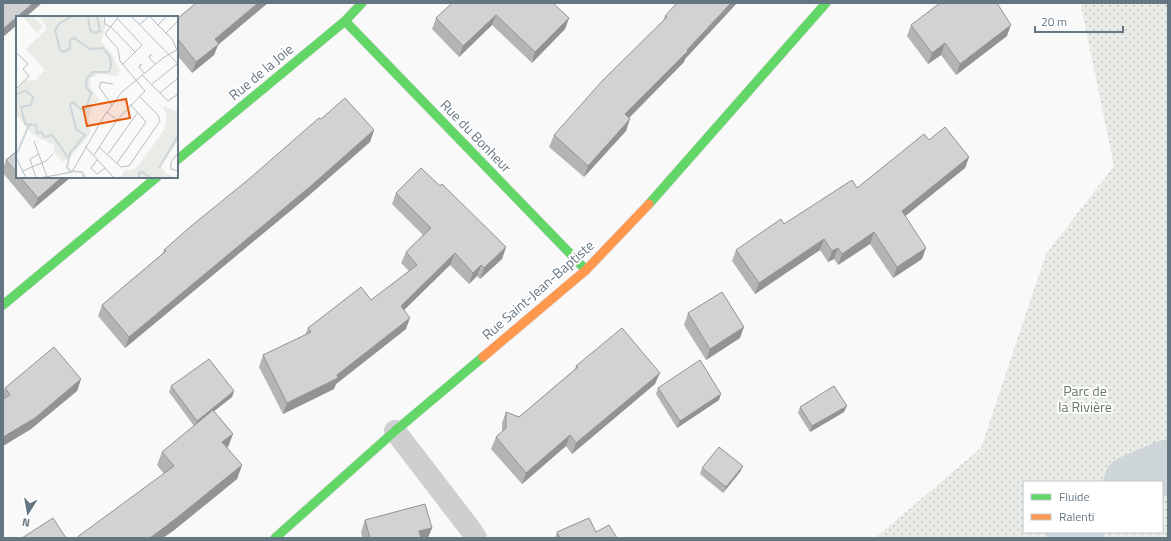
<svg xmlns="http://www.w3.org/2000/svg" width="1171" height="541" font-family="'Titillium Web',sans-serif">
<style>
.park{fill:url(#park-dots);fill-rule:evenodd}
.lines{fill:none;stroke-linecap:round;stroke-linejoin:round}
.river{stroke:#ced6d9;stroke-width:53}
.fast-casing{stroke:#d5d6d7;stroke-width:10}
.slow-casing{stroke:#d5d6d7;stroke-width:10}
.street{stroke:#cecfd0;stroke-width:22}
.fast{stroke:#63d668;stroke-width:9}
.slow{stroke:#ff974d;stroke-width:9}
.wall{fill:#b3b5b5}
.shaded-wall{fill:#929394}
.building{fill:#d0d2d3;stroke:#929394}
.labels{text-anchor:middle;stroke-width:4;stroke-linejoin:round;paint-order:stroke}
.street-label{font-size:14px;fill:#657683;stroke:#fff}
.park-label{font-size:14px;fill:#687a64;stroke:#fff}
.inset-river{fill:none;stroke:#ced6d9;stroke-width:2}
.inset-road{fill:none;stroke:#b5bdc3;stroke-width:1}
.view{fill:#e8590c;fill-opacity:0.15;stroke:#e8590c;stroke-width:2}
.inset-edge{fill:none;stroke:#657683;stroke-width:2}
</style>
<defs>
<pattern id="park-dots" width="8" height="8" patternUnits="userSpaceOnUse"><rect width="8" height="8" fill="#e8ebe6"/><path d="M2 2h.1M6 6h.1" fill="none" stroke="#c0c3c0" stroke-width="1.8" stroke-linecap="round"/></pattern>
</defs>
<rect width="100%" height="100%" fill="#f9f9f9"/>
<!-- park -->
<path class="park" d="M 1083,3 L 1168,3 L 1168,538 L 875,538 L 981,448 L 1046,254 L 1114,166 L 1081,6 ZM 1024,482 L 1162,482 L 1162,532 L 1024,532 Z"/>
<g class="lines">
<!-- river -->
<path class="river" d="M 1130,482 L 1168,466
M 1073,538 L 1078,532"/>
<defs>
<path id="fast" d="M 345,21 L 586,270
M 177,160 L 345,21 L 362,3
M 649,204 L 826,3
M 3,305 L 157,177
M 275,538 L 395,431 L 483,357"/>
<path id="slow" d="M 483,357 L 586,270 L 649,204"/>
</defs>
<!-- fast casing -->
<use href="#fast" class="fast-casing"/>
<!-- slow casing -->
<use href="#slow" class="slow-casing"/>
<!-- street -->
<path class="street" d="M 395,431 L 471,530 L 476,538"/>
<!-- fast -->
<use href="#fast" class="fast"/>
<!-- slow -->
<use href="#slow" class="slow"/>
</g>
<!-- wall -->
<path class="wall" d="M 452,3 L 569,18 L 565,29 L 532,63 L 492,25 L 459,57 L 432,29 L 436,18 Z
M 677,3 L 737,3 L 685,59 L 684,62 L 629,118 L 626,131 L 584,177 L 549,147 L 554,135 L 663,21 L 665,16 Z
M 177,19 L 218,45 L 214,55 L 192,73 L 177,55 Z
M 911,25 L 1007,36 L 956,75 L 941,55 L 928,64 L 907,36 Z
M 321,119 L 374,130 L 370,142 L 307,197 L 125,348 L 98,316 L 102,305 L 163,253 L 164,250 Z
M 929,140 L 969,157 L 965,168 L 905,216 L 922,259 L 893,278 L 870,244 L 838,265 L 834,259 L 828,262 L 820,250 L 755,294 L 732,261 L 736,250 L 857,188 Z
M 17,151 L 17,177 L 71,177 L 33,209 L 3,173 L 3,169 L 6,160 Z
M 440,186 L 506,247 L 502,259 L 480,279 L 477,276 L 469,284 L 450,265 L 404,310 L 406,329 L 336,384 L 334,389 L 283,414 L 259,367 L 263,355 L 305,335 L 308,328 L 371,300 L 409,271 L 401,263 L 406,252 L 423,235 L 392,204 L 396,193 Z
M 688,313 L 740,338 L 706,360 L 684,325 Z
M 576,366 L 655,384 L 572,454 L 566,446 L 522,484 L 491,449 L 496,437 L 502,432 L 502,423 L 506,412 L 519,417 L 575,369 Z
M 81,379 L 77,391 L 31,429 L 3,446 L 3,393 L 5,388 Z
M 171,386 L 234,391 L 232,397 L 214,411 L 233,434 L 227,448 L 242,465 L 237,479 L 173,531 L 164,474 L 157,465 L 162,452 L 194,426 L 169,392 Z
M 658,388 L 719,400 L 677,428 L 656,394 Z
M 800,407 L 844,412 L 810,432 L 798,413 Z
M 743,466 L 740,472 L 723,493 L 700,474 L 702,468 Z
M 365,520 L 428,538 L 362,538 L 361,532 Z
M 557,532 L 617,538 L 555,538 Z"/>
<!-- shaded-wall -->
<path class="shaded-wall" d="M 33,3 L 42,3 L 26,17 L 17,17 L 17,25 L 3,37 L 3,29 Z
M 258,3 L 268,3 L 218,45 L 214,55 L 192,73 L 196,62 L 215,39 Z
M 731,3 L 737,3 L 685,59 L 684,62 L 621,126 L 625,114 L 687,50 Z
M 496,15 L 492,25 L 459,57 L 463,46 Z
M 569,18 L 565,29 L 532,63 L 535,52 Z
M 1011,25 L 1007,36 L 956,75 L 960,64 Z
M 945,43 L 941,55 L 928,64 L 932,53 Z
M 630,119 L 626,131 L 584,177 L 588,166 Z
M 374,130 L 370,142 L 307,197 L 125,348 L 129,337 Z
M 969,157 L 965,168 L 898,222 L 902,211 Z
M 62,177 L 71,177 L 33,209 L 38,198 Z
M 874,232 L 870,244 L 838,265 L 842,254 Z
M 824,239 L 820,250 L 755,294 L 759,283 Z
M 506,247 L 502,259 L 480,279 L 484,268 Z
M 838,248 L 834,259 L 828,262 L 832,251 Z
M 926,248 L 922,259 L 893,278 L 897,267 Z
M 455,253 L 450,265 L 397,317 L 401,306 Z
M 481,265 L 477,276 L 469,284 L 473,273 Z
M 410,318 L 406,329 L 336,384 L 334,389 L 283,414 L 287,403 L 337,375 Z
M 744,327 L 740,338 L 706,360 L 710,349 Z
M 660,373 L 655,384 L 572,454 L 576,443 Z
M 81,379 L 77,391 L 31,429 L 3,446 L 3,437 Z
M 234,391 L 232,397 L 194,427 L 197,421 Z
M 721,394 L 719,400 L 677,428 L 680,421 Z
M 847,406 L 844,412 L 810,432 L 812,426 Z
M 233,434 L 228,447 L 217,455 L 222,442 Z
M 570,435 L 566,446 L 522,484 L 526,473 Z
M 242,465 L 237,479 L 173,531 L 163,538 L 150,538 Z
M 743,466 L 740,472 L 723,493 L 726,487 Z
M 432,528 L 428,538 L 417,538 L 419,531 Z"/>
<!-- building -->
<path class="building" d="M 3,3 L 33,3 L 3,29 Z
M 196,3 L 258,3 L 215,39 L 219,44 L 196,62 L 177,38 L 177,19 Z
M 452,3 L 553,3 L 569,18 L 535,52 L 496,15 L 463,46 L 436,18 Z
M 677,3 L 731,3 L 687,50 L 688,51 L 625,114 L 630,119 L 588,166 L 554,135 L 603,80 L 667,17 L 665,16 Z
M 940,3 L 997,3 L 1011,25 L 960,64 L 945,43 L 932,53 L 911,25 Z
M 345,98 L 374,130 L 312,185 L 129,337 L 102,305 L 166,251 L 164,250 L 190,227 L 249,179 L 319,118 L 321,119 Z
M 945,127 L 969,157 L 902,211 L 926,248 L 897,267 L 874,232 L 842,254 L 838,248 L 832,251 L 824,239 L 759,283 L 736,250 L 781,219 L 784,224 L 852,180 L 857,188 L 924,134 L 929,140 Z
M 17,151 L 17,173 L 6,160 Z
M 421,168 L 440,186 L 442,184 L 506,247 L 484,268 L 481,265 L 473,273 L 455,253 L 401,306 L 410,318 L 337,375 L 338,378 L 287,403 L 263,355 L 311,332 L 308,328 L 361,287 L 371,300 L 417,265 L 406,252 L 431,228 L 396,193 Z
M 20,177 L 62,177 L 38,198 Z
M 722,292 L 744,327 L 710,349 L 688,313 Z
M 622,328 L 660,373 L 576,443 L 570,435 L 526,473 L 496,437 L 506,428 L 506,412 L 519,417 L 578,367 L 576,366 Z
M 54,347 L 81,379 L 35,418 L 3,437 L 3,399 L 10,395 L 5,388 Z
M 209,359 L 234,391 L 197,421 L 171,386 Z
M 700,360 L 721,394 L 680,421 L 658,388 Z
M 834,386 L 847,406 L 812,426 L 800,407 Z
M 213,410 L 233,434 L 222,442 L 242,465 L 178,517 L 150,538 L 76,538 L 174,466 L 162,452 Z
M 719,447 L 743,466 L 726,487 L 702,468 Z
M 425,504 L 432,528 L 419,531 L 421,538 L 370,538 L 365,520 Z
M 53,518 L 66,538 L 22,538 Z
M 589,518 L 596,532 L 609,525 L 617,538 L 560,538 L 557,532 Z"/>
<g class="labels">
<!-- street labels -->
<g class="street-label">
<text transform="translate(261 72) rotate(-40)" y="5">Rue de la Joie</text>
<text transform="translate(476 136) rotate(46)" y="5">Rue du Bonheur</text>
<text transform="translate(538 290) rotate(-41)" y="5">Rue Saint-Jean-Baptiste</text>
</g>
<!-- park labels -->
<g class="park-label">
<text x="1085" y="396">Parc de<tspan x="1085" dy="16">la Rivière</tspan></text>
</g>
</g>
<!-- overview -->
<g transform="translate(16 16)">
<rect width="162" height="162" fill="#f9f9f9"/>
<path d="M 147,90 L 159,95 L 162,92 L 162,125 L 145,150 L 149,157 L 160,162 L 105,162 L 108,155 L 119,153 L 123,149 L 148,114 L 151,101 Z" fill="#e8ebe6"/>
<path d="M 21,0 L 85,0 L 90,10 L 85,25 L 95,37 L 104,55 L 102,60 L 83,58 L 75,62 L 74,71 L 83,83 L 75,93 L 72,104 L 75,116 L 53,143 L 47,146 L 38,137 L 38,129 L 17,119 L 0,98 L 0,73 L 11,63 L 19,65 L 29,54 L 10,33 L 30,14 L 30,9 ZM 144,150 L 153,160 L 160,162 L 131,162 L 133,156 Z" fill="#e8ebe6"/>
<path d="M 6,0 L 17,0 L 27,10 L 21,17 ZM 56,53 L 64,65 L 52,69 L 44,61 ZM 38,56 L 42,60 L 28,72 L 20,65 L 26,60 L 35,63 ZM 44,64 L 49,70 L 39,82 L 32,75 ZM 55,114 L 63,122 L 51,134 L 43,126 Z" fill="#e8ebe6"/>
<path class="inset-river" d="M 56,0 L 43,8 L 39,14 L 44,34 L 47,36 L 54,33 L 54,24 L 58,22 L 74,33 L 87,32 L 94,41 L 95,50 L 93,56 L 77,56 L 71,62 L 70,71 L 75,77 L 70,92 L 66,94 L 57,86 L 54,88 L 60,113 L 69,119 L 54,137 L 51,151 L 54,155 L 66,156 L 69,162M 72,0 L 74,14 L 78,17 L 84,15 L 81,0M 0,78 L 10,75 L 17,81 L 15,89 L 5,91 L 9,108 L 20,109 L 21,117 L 25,116 L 29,121 L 36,119 L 52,141M 1,137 L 13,109M 143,152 L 162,120M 123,162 L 123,157 L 126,156 L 135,162"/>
<path class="inset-road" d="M 88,0 L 89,8 L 95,11 L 119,36M 115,0 L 162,48M 133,0 L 156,23 L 161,34M 101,2 L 126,29 L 106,49M 123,9 L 133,0M 142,9 L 151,0M 150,17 L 162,5M 0,39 L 2,38 L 12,48 L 7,53 L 13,60 L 0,73M 133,41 L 135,38 L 135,39 L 133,41 L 139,48M 123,51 L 125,48 L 125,49 L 123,51 L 128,57M 126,59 L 152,85 L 162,78M 135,69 L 161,48M 144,77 L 162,62M 96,89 L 83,71 L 85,66 L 97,68M 91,96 L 101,104M 18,125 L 31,161M 69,130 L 98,162M 83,131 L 105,151 L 113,150 L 144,105 L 142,99 L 123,80M 162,137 L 155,146 L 155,153 L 162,155M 92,138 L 122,96M 78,139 L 101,104 L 129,75 L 104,45 L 102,33 L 89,18 L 103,0M 0,141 L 10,162M 81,144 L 75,152 L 81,158 L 89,152M 101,147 L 130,106 L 114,88M 7,155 L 30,145 L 37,138M 20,162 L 14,143 L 23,138M 24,162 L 56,156 L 88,100 L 106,76 L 147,42 L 162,33"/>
<path class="view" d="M 110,83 L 114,102 L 71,110 L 67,91 Z"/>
<rect width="162" height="162" class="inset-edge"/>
</g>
<!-- border -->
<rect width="1171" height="541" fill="none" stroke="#657683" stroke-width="8"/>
<!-- legend -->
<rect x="1023" y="481" width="140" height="52" fill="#ffffff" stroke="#c1c8cd"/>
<rect x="1031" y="494" width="20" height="6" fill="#63d668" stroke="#c1c8cd"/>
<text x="1059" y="501" font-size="12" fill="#657683">Fluide</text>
<rect x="1031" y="514" width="20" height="6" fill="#ff974d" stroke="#c1c8cd"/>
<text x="1059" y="521" font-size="12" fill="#657683">Ralenti</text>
<!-- north arrow -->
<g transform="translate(28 513) rotate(191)" stroke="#ffffff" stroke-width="3" paint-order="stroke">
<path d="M0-3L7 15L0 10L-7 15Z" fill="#657683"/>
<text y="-6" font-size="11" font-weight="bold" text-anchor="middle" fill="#657683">N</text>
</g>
<!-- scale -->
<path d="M1035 26v6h88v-6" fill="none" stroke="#657683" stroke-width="2"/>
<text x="1041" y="26" font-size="12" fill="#657683" stroke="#ffffff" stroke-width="3" paint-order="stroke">20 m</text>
</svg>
